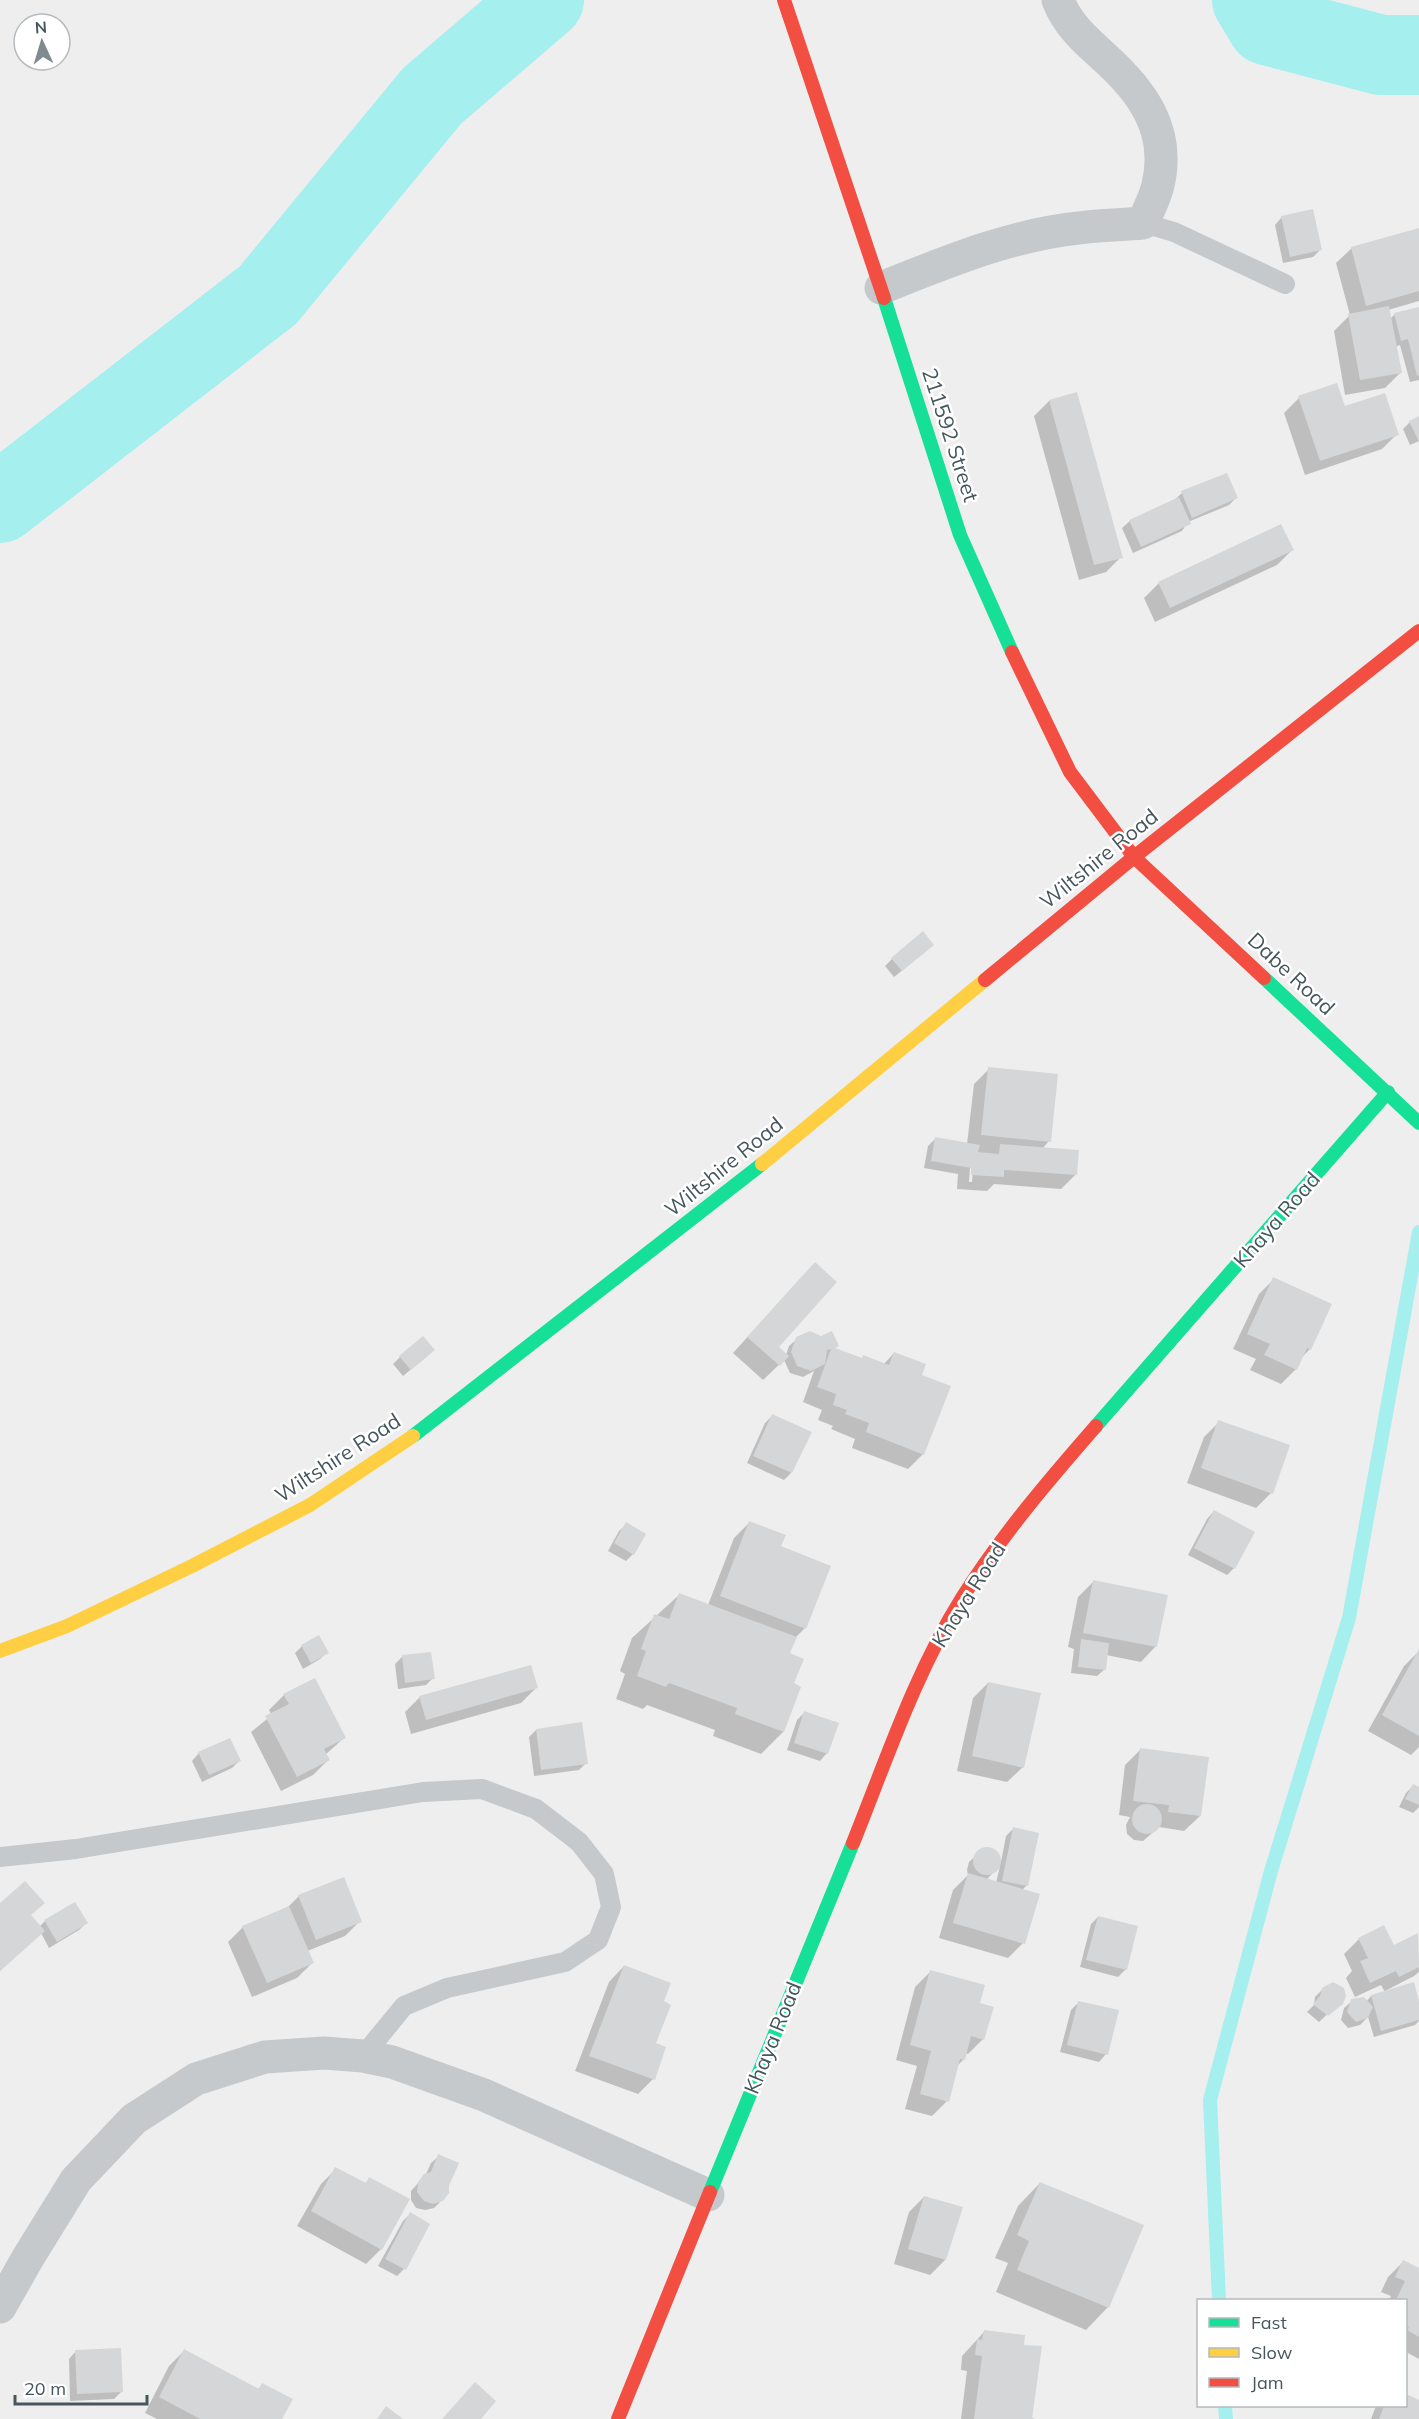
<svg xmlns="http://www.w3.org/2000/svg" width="1419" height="2419" font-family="Mulish,sans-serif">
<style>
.shadow{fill:#0003;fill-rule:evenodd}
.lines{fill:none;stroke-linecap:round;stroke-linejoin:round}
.stream{stroke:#a5efef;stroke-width:14}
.river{stroke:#a5efef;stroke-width:80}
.building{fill:#d5d6d7}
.lane{stroke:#c5c9cc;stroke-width:20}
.street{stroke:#c5c9cc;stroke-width:33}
.fast{stroke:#16e098;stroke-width:14}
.slow{stroke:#ffcf43;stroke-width:14}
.jam{stroke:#f24e42;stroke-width:14}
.labels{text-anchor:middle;stroke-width:5;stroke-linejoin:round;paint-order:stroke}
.street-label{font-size:21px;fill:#45565c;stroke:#fff}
</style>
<rect width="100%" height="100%" fill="#efeeee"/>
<!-- shadow -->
<path class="shadow" d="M 1282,217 L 1320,250 L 1313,257 L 1283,263 L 1275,225 Z
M 1419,230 L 1419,301 L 1388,310 L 1390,319 L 1395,314 L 1419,309 L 1419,380 L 1410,382 L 1400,345 L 1395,347 L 1400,373 L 1385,388 L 1345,395 L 1334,331 L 1350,315 L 1336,263 L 1352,248 Z
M 1076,394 L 1121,557 L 1106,572 L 1079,580 L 1034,416 L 1049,401 Z
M 1299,398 L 1344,407 L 1397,434 L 1382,449 L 1305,475 L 1284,413 Z
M 1419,418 L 1419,441 L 1410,445 L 1403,429 L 1410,422 Z
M 1182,493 L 1236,498 L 1229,505 L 1188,522 L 1182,531 L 1133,553 L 1122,528 L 1130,521 L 1174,500 Z
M 1292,550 L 1277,565 L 1155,622 L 1144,598 L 1159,583 Z
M 925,952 L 894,977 L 885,966 L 892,959 Z
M 989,1069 L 1049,1141 L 1042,1149 L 1076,1174 L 1061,1189 L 994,1184 L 987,1191 L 957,1189 L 958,1174 L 924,1168 L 928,1146 L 935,1139 L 967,1144 L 974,1084 ZM 970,1168 L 973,1168 L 972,1182 L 969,1182 Z
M 800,1279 L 777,1347 L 786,1355 L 789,1346 L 797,1339 L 883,1365 L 894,1353 L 920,1376 L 923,1454 L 908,1469 L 852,1448 L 855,1439 L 831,1429 L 833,1426 L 818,1420 L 822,1410 L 803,1402 L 814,1371 L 803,1377 L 790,1373 L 784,1360 L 763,1380 L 733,1353 Z
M 1274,1279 L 1330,1305 L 1310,1349 L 1301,1358 L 1296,1369 L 1281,1384 L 1250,1370 L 1256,1359 L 1233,1349 L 1259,1294 Z
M 400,1357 L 426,1357 L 403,1376 L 393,1364 Z
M 772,1416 L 791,1473 L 784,1480 L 747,1463 L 765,1423 Z
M 1219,1422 L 1271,1493 L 1256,1508 L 1187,1483 L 1204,1437 Z
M 1214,1511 L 1234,1568 L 1227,1575 L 1188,1555 L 1207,1519 Z
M 749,1523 L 779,1547 L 829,1566 L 804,1629 L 794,1639 L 788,1654 L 792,1684 L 783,1732 L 761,1754 L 713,1736 L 715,1730 L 647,1705 L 643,1709 L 616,1699 L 625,1674 L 620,1671 L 632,1638 L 679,1595 L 708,1605 L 734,1538 Z
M 627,1524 L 633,1554 L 626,1561 L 608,1551 L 619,1531 Z
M 1093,1582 L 1156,1646 L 1141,1662 L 1106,1655 L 1105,1669 L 1097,1676 L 1071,1673 L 1074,1649 L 1068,1647 L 1078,1597 Z
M 302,1646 L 327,1652 L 320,1659 L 303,1669 L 295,1653 Z
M 1419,1651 L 1419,1747 L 1411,1755 L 1368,1731 L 1404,1666 Z
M 430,1654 L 433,1678 L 426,1685 L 398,1689 L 395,1664 L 402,1657 Z
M 988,1683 L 1023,1767 L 1007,1782 L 957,1771 L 973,1698 Z
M 536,1688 L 521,1703 L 411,1734 L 405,1712 L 420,1697 Z
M 284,1695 L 344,1738 L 325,1755 L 328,1760 L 313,1775 L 281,1791 L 251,1732 L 272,1715 L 269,1710 Z
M 805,1712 L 827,1753 L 820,1761 L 787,1750 L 797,1720 Z
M 536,1730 L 586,1763 L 579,1770 L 534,1776 L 529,1737 Z
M 1140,1750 L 1200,1816 L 1184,1831 L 1159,1827 L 1143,1841 L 1134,1840 L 1127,1834 L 1126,1825 L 1130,1817 L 1119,1815 L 1125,1765 Z
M 199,1753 L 239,1761 L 232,1768 L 202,1782 L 192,1761 Z
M 1413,1786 L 1419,1789 L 1419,1807 L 1413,1813 L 1399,1807 L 1406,1793 Z
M 1013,1829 L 1027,1885 L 1022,1890 L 1023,1943 L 1008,1958 L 939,1938 L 953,1890 L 968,1875 L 967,1870 L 969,1862 L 983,1849 L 991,1849 L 997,1853 L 1001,1862 L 1006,1836 ZM 1000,1866 L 996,1883 L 986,1880 Z
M 299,1896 L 360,1921 L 345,1936 L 307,1951 L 312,1963 L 297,1978 L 252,1997 L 228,1942 L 243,1927 L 287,1908 Z
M 0,1905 L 30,1916 L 39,1927 L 45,1921 L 86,1923 L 79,1930 L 49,1948 L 41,1933 L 0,1971 Z
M 1098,1917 L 1136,1927 L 1125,1970 L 1118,1977 L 1080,1967 L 1091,1924 Z
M 1417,1935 L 1419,1972 L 1414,1976 L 1385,1991 L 1419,2007 L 1419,2021 L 1415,2025 L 1374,2037 L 1368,2017 L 1360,2025 L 1348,2028 L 1341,2020 L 1344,2008 L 1352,2001 L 1366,2002 L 1371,1996 L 1385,1992 L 1381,1985 L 1355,1997 L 1346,1978 L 1352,1971 L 1344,1954 L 1359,1939 L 1393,1947 Z
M 624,1966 L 662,2002 L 654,2044 L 653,2079 L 638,2094 L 575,2071 L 609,1982 Z
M 930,1972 L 978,2004 L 983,2039 L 968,2054 L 965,2053 L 964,2059 L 957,2066 L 947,2101 L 932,2116 L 905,2109 L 917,2066 L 896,2060 L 915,1987 Z
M 1323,1989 L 1338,2004 L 1319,2022 L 1307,2012 L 1314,2005 L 1315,1997 Z
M 1078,2003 L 1106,2054 L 1099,2062 L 1060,2052 L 1071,2010 Z
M 439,2156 L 442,2200 L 434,2208 L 425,2210 L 416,2208 L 411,2200 L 411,2191 L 426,2174 L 431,2163 Z
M 336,2169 L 364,2184 L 370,2179 L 381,2249 L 366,2264 L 297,2226 L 321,2184 Z
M 1040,2183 L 1108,2307 L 1086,2330 L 996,2292 L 1008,2263 L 995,2258 L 1018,2206 Z
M 924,2197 L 945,2260 L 930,2275 L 894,2264 L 909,2212 Z
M 410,2214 L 404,2269 L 397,2276 L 378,2266 L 403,2221 Z
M 1403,2262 L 1419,2270 L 1419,2359 L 1406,2352 L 1406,2300 L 1389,2300 L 1391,2296 L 1381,2292 L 1388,2277 Z
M 984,2332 L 1023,2346 L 1031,2418 L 1035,2419 L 961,2419 L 967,2371 L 961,2370 L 962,2356 Z
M 76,2351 L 121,2392 L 114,2399 L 70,2401 L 69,2359 Z
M 184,2351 L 257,2390 L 262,2385 L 280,2419 L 157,2419 L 145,2413 L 169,2366 Z
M 1406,2396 L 1419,2401 L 1419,2419 L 1371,2419 L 1376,2406 L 1406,2406 Z"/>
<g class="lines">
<!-- stream -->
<path class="stream" d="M 1219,2300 L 1210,2100 L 1271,1871 L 1349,1618 L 1419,1232
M 1225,2406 L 1226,2419"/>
<!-- river -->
<path class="river" d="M 1252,0 L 1267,25 L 1381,55 L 1419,55
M 0,503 L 268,295 L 432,96 L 544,0"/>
</g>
<!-- building -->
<path class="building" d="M 1313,209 L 1322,250 L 1290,257 L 1281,216 Z
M 1419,228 L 1419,291 L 1366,306 L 1351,247 Z
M 1389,306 L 1402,373 L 1360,380 L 1348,314 Z
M 1419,307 L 1419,375 L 1417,376 L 1408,339 L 1401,341 L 1394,313 Z
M 1337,383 L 1345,406 L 1385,393 L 1399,435 L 1320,461 L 1298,396 Z
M 1077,392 L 1123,558 L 1094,565 L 1049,400 Z
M 1419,416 L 1419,442 L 1409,421 Z
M 1227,473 L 1238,498 L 1192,518 L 1181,491 Z
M 1179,497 L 1191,524 L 1141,547 L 1129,520 Z
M 1281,524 L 1294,550 L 1170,608 L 1158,582 Z
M 923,931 L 934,945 L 902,971 L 891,958 Z
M 988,1067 L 1058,1074 L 1051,1142 L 981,1135 Z
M 935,1137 L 980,1145 L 978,1152 L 999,1154 L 1000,1144 L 1079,1150 L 1077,1175 L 1004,1170 L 1004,1177 L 971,1175 L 971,1168 L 931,1161 Z
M 815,1262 L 837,1282 L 779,1347 L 789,1356 L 780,1366 L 747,1337 Z
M 1273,1277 L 1332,1304 L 1311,1350 L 1307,1348 L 1297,1370 L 1264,1355 L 1270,1344 L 1247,1334 Z
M 810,1331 L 821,1336 L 832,1331 L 839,1346 L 835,1348 L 862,1358 L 863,1355 L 889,1365 L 894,1352 L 926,1364 L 922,1375 L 951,1386 L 924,1455 L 866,1432 L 869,1423 L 845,1414 L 847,1410 L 833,1405 L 836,1394 L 817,1387 L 831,1349 L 827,1350 L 825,1364 L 811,1371 L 797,1366 L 791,1352 L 796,1337 Z
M 423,1336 L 435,1350 L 411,1370 L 399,1356 Z
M 772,1414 L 812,1432 L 792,1473 L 753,1456 Z
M 1218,1420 L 1290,1445 L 1273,1494 L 1201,1468 Z
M 1214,1510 L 1255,1532 L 1235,1569 L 1194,1548 Z
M 749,1521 L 786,1535 L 781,1546 L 831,1566 L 806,1629 L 720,1596 Z
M 626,1522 L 646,1534 L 634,1555 L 614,1543 Z
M 1093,1580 L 1168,1595 L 1157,1647 L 1083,1633 Z
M 679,1593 L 797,1637 L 790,1653 L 804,1659 L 794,1683 L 801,1687 L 784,1732 L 735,1714 L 737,1708 L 669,1683 L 666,1687 L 637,1676 L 646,1651 L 641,1649 L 654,1614 L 669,1619 Z
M 319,1635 L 329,1653 L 311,1663 L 301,1645 Z
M 1081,1639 L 1109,1643 L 1106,1670 L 1078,1667 Z
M 1419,1649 L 1419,1736 L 1382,1715 Z
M 431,1652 L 435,1679 L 405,1683 L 402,1655 Z
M 531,1665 L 538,1688 L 426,1720 L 419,1696 Z
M 315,1678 L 346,1738 L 324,1749 L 330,1760 L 297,1777 L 265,1716 L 289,1704 L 283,1694 Z
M 988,1682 L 1041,1693 L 1024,1768 L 972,1756 Z
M 804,1711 L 839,1723 L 828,1754 L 794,1743 Z
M 582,1722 L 588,1764 L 541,1770 L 536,1729 Z
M 230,1738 L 241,1761 L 209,1775 L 198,1752 Z
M 1140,1748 L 1209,1757 L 1201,1816 L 1168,1812 L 1169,1805 L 1133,1801 Z
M 1413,1784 L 1419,1787 L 1419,1805 L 1405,1799 Z
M1132 1819a15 15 0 1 1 30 0a15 15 0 1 1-30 0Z
M 1013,1827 L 1039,1833 L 1028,1886 L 1002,1881 Z
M973 1861a14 14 0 1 1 28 0a14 14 0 1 1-28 0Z
M 968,1873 L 1040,1894 L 1025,1944 L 953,1923 Z
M 344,1877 L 362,1922 L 316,1940 L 298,1895 Z
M 25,1881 L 45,1903 L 31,1915 L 45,1931 L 0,1971 L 0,1903 Z
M 75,1902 L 88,1923 L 57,1942 L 44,1920 Z
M 289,1906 L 314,1963 L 267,1983 L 242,1926 Z
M 1098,1916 L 1138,1926 L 1127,1970 L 1086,1960 Z
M 1384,1925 L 1394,1945 L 1418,1933 L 1419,1967 L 1399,1977 L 1396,1971 L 1370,1983 L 1360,1961 L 1368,1958 L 1358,1938 Z
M 624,1965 L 671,1983 L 664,2001 L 671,2005 L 656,2043 L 666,2047 L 655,2080 L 589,2056 Z
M 930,1970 L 985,1985 L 980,2003 L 994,2007 L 984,2040 L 971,2036 L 965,2060 L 960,2059 L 949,2102 L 920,2094 L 931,2051 L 910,2045 Z
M 1333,1982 L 1344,1988 L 1346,1996 L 1343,2004 L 1328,2016 L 1313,2004 L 1320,1996 L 1322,1988 Z
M 1414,1982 L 1419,2001 L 1419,2020 L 1381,2031 L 1371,1995 Z
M 1364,1997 L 1373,2007 L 1368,2018 L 1356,2022 L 1347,2012 L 1351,1999 Z
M 1078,2001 L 1119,2010 L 1108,2055 L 1067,2045 Z
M 438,2154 L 459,2163 L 449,2186 L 449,2193 L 443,2201 L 433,2204 L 424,2201 L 417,2192 L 418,2182 L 424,2174 L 431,2172 Z
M 335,2167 L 366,2183 L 369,2177 L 410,2199 L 382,2250 L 311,2211 Z
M 1040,2182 L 1144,2225 L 1109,2308 L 1017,2270 L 1029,2241 L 1017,2235 Z
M 924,2196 L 963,2207 L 946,2260 L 908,2249 Z
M 410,2212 L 430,2224 L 406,2270 L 385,2259 Z
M 1403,2260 L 1419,2268 L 1419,2337 L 1407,2330 L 1409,2327 L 1406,2326 L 1406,2300 L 1396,2300 L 1405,2281 L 1395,2277 Z
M 984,2330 L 1025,2335 L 1024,2345 L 1042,2346 L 1032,2419 L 974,2419 L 982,2356 L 975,2355 L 977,2339 L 982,2340 Z
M 121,2348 L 123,2392 L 77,2394 L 75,2350 Z
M 184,2349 L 259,2389 L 262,2383 L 293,2399 L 282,2419 L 200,2419 L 159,2397 Z
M 475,2382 L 496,2401 L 481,2419 L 442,2419 Z
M 1406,2394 L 1419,2400 L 1419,2419 L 1379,2419 L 1384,2406 L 1406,2406 Z
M 386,2406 L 403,2419 L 377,2419 Z"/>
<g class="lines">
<!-- lane -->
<path class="lane" d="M 1143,223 L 1174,232 L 1285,284
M 0,1857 L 76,1849 L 423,1792 L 482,1789 L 536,1809 L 579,1842 L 604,1874 L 611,1907 L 598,1940 L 565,1962 L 447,1988 L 404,2006 L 363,2056"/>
<!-- street -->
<path class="street" d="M 881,288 C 944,263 1010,235 1079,228 C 1100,225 1122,225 1143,223 C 1148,211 1155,198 1158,185 C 1171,130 1142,91 1104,57 C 1085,40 1067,24 1058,0
M 0,2307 L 29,2256 L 76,2180 L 134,2119 L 196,2079 L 265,2057 L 324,2053 L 363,2056 L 392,2062 L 484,2095 L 708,2195"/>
<!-- fast -->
<path class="fast" d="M 884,298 L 960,535 L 1012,652
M 1264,978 L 1419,1123
M 1096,1426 L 1388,1092
M 413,1436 L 762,1164
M 710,2192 L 853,1843"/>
<!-- slow -->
<path class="slow" d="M 762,1164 L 985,980
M 0,1651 L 67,1626 L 192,1566 L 310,1505 L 413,1436"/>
<!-- jam -->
<path class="jam" d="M 784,0 L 884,298
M 1012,652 L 1070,772 L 1134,857 L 1264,978
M 985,980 L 1134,857 L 1419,631
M 853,1843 C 886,1761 915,1673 962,1598 C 1001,1536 1048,1481 1096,1426
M 618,2419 L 710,2192"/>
</g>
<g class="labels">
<!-- street labels -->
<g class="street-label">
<text transform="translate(950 435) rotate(72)" y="7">211592 Street</text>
<text transform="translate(1099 859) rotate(-39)" y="7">Wiltshire Road</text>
<text transform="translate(1291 974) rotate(43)" y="7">Dabe Road</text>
<text transform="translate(724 1167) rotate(-39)" y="7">Wiltshire Road</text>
<text transform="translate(1277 1220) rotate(-49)" y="7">Khaya Road</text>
<text transform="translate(338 1458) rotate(-33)" y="7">Wiltshire Road</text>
<text transform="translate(969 1595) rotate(-58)" y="7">Khaya Road</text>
<text transform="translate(773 2038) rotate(-68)" y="7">Khaya Road</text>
</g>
</g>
<!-- legend -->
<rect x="1197" y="2299" width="210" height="108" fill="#ffffff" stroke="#b5bbbe" stroke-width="1.5"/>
<rect x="1209" y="2318" width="30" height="9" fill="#16e098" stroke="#b5bbbe" stroke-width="1.5"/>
<text x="1251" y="2329" font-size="18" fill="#45565c">Fast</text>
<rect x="1209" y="2348" width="30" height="9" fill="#ffcf43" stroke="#b5bbbe" stroke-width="1.5"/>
<text x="1251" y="2359" font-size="18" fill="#45565c">Slow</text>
<rect x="1209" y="2378" width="30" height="9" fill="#f24e42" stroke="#b5bbbe" stroke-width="1.5"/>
<text x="1251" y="2389" font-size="18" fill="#45565c">Jam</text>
<!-- north arrow -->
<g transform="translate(42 42) rotate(356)"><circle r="28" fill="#ffffff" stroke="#b5bbbe" stroke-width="1.5"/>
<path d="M0-4.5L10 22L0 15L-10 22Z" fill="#808b8f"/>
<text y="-9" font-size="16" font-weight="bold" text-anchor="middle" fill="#45565c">N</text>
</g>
<!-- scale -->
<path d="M15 2395v9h132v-9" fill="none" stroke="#45565c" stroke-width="3"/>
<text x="24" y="2395" font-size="18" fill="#45565c" stroke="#ffffff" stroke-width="4.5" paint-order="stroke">20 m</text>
</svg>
